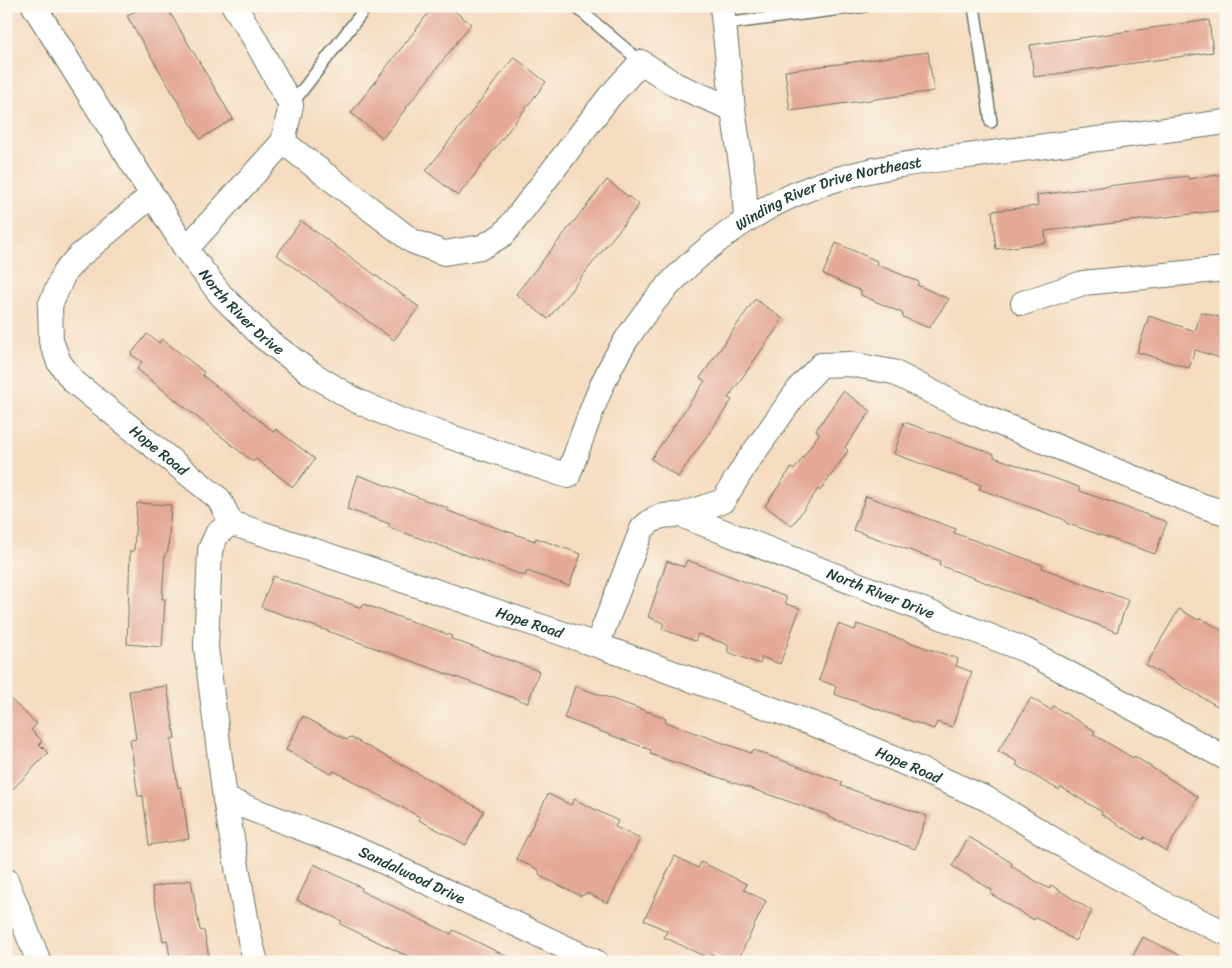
<svg xmlns="http://www.w3.org/2000/svg" width="1232" height="968" font-family="Sriracha,sans-serif">
<style>
.building{fill:#e4a997}
.lines{fill:none;stroke-linecap:round;stroke-linejoin:round}
.lane-casing{stroke:#6a7565;stroke-width:14}
.street-casing{stroke:#6a7565;stroke-width:26}
.lane{stroke:#fff;stroke-width:11}
.street{stroke:#fff;stroke-width:24}
.labels{text-anchor:middle;stroke-width:4;stroke-linejoin:round;paint-order:stroke}
.street-label{font-size:15px;fill:#1f3d34;stroke:#fbf7ec}
</style>
<rect width="100%" height="100%" fill="#fbf7ec"/>
<filter id="ink" filterUnits="userSpaceOnUse"><feTurbulence type="fractalNoise" baseFrequency=".02" numOctaves="2"/><feDisplacementMap in="SourceGraphic" scale="10" xChannelSelector="R" yChannelSelector="G"/><feConvolveMatrix kernelMatrix="1 2 1 2 8 2 1 2 1" color-interpolation-filters="sRGB"/></filter>
<filter id="wash" filterUnits="userSpaceOnUse"><feTurbulence type="fractalNoise" baseFrequency=".0096" numOctaves="4" result="noise"/><feDisplacementMap in="SourceGraphic" scale="20" xChannelSelector="R" yChannelSelector="G"/><feGaussianBlur stdDeviation="1.12" result="paint"/><feColorMatrix in="noise" values="0 0 0 0 0 0 0 0 0 0 0 0 0 0 0 0 0 1.4 0 .05"/><feComposite in="paint" operator="in"/></filter>
<g filter="url(#wash)">
<rect width="100%" height="100%" fill="#f5dcc0"/>
<g id="blocks">
<!-- building -->
<path class="building" d="M 143,6 L 166,6 L 233,119 L 200,139 L 127,16 Z
M 434,6 L 448,6 L 471,24 L 383,138 L 351,113 Z
M 1209,20 L 1213,52 L 1034,77 L 1030,45 Z
M 928,52 L 934,91 L 790,111 L 785,71 Z
M 514,57 L 546,82 L 458,196 L 426,171 Z
M 1226,174 L 1226,210 L 1045,231 L 1046,243 L 996,249 L 992,211 L 1038,206 L 1037,195 L 1188,176 L 1188,179 Z
M 607,180 L 639,205 L 548,319 L 516,294 Z
M 301,221 L 419,307 L 394,340 L 277,255 Z
M 836,243 L 877,261 L 876,264 L 919,282 L 917,285 L 949,299 L 929,328 L 903,317 L 902,313 L 861,295 L 861,291 L 823,274 Z
M 755,299 L 783,319 L 728,398 L 732,400 L 678,477 L 651,459 L 705,381 L 700,378 Z
M 1201,312 L 1226,319 L 1226,360 L 1195,350 L 1189,368 L 1137,352 L 1149,316 L 1195,331 Z
M 147,334 L 159,343 L 162,339 L 204,372 L 202,375 L 274,432 L 276,429 L 315,459 L 293,487 L 256,459 L 253,462 L 137,369 L 142,362 L 131,354 Z
M 843,391 L 871,411 L 845,447 L 848,451 L 820,491 L 818,489 L 792,526 L 765,506 L 791,468 L 794,470 L 819,434 L 816,430 Z
M 904,422 L 994,454 L 994,457 L 1079,487 L 1080,491 L 1167,522 L 1155,554 L 1066,523 L 1063,519 L 979,489 L 981,485 L 894,454 Z
M 358,475 L 447,508 L 448,511 L 535,541 L 536,538 L 581,554 L 569,586 L 527,571 L 525,576 L 388,527 L 390,524 L 347,509 Z
M 866,496 L 956,529 L 954,533 L 1043,565 L 1042,568 L 1128,600 L 1117,632 L 939,565 L 940,561 L 853,530 Z
M 137,503 L 171,505 L 168,551 L 165,554 L 162,599 L 165,599 L 162,647 L 127,644 L 130,551 L 134,551 Z
M 687,560 L 786,597 L 786,604 L 800,608 L 780,664 L 762,657 L 760,664 L 728,652 L 728,645 L 698,634 L 695,641 L 662,629 L 664,623 L 648,617 L 667,561 L 684,567 Z
M 273,576 L 362,608 L 363,604 L 452,636 L 451,639 L 539,671 L 528,703 L 261,607 Z
M 1179,609 L 1198,620 L 1201,618 L 1226,633 L 1226,711 L 1146,665 Z
M 838,624 L 855,630 L 857,624 L 958,659 L 956,666 L 972,672 L 952,727 L 937,722 L 934,729 L 834,694 L 836,686 L 819,680 Z
M 167,686 L 175,738 L 171,739 L 178,788 L 181,787 L 189,839 L 149,845 L 143,796 L 138,796 L 130,740 L 136,739 L 129,691 Z
M 575,686 L 666,718 L 665,722 L 751,753 L 753,750 L 842,782 L 841,786 L 927,816 L 915,849 L 828,817 L 828,815 L 650,754 L 651,750 L 564,718 Z
M 6,695 L 37,724 L 31,730 L 42,741 L 39,744 L 48,753 L 6,796 Z
M 1031,698 L 1051,710 L 1053,706 L 1095,731 L 1093,734 L 1133,758 L 1134,756 L 1198,797 L 1166,851 L 1144,837 L 1143,840 L 1101,814 L 1102,812 L 1061,787 L 1059,790 L 1016,765 L 1018,762 L 998,751 Z
M 303,716 L 347,740 L 350,737 L 441,786 L 440,787 L 484,811 L 466,845 L 419,820 L 420,817 L 334,771 L 331,774 L 286,750 Z
M 548,794 L 571,805 L 574,799 L 618,821 L 615,827 L 640,839 L 608,903 L 587,893 L 581,896 L 540,876 L 539,870 L 516,859 Z
M 969,837 L 1012,863 L 1011,866 L 1049,889 L 1051,885 L 1092,911 L 1075,941 L 1036,917 L 1034,920 L 991,894 L 992,890 L 952,866 Z
M 675,856 L 698,868 L 701,862 L 747,884 L 744,890 L 766,901 L 737,962 L 728,962 L 712,954 L 710,959 L 664,937 L 667,931 L 644,920 Z
M 314,864 L 362,888 L 361,891 L 451,934 L 453,930 L 518,962 L 420,962 L 340,924 L 342,921 L 297,900 Z
M 191,880 L 200,930 L 204,931 L 210,962 L 171,962 L 167,940 L 163,941 L 152,887 Z
M 1143,937 L 1194,962 L 1130,962 Z"/>
</g>
</g>
<g filter="url(#ink)">
<use href="#blocks" fill-opacity="0" stroke="#6a7565" stroke-width="1"/>
<g class="lines">
<defs>
<path id="lane" d="M 575,6 L 641,62
M 974,6 L 991,122
M 724,24 L 865,6
M 291,105 L 367,6"/>
<g id="street">
<path id="s1" d="M 34,6 L 186,249 L 221,295 L 263,337 L 311,373 L 353,399 L 400,420 L 568,476 C 584,432 598,385 623,345 C 670,269 749,205 834,180 C 890,163 949,159 1007,151 C 1080,141 1153,132 1226,122"/>
<path d="M 722,6 L 733,109"/>
<path d="M 283,142 L 412,241 L 444,253 L 482,247 L 504,234 L 609,97 L 641,62 L 676,85 L 733,109 L 744,184 L 746,220"/>
<path id="s2" d="M 152,195 L 77,258 L 64,273 L 50,306 L 51,341 L 59,362 L 73,381 L 219,499 L 231,523 L 597,645 L 824,728 L 987,799 L 1082,857 L 1172,908 L 1226,933"/>
<path d="M 186,249 L 283,142 L 291,105 L 253,36 L 234,6"/>
<path d="M 1023,303 L 1083,283 L 1226,269"/>
<path d="M 681,515 L 723,501 L 745,465 L 801,386 L 821,365 L 849,364 L 893,372 L 969,411 L 1203,506 L 1226,513"/>
<path d="M 231,523 L 217,534 L 210,550 L 206,647 L 225,799 L 250,940 L 256,962"/>
<path id="s3" d="M 597,645 L 642,529 C 656,515 662,515 681,515 L 1025,650 L 1226,758"/>
<path id="s4" d="M 225,799 L 361,851 L 596,962"/>
<path d="M 6,880 L 39,962"/>
</g>
</defs>
<!-- lane casing -->
<use href="#lane" class="lane-casing"/>
<!-- street casing -->
<use href="#street" class="street-casing"/>
<!-- lane -->
<use href="#lane" class="lane"/>
<!-- street -->
<use href="#street" class="street"/>
</g>
</g>
<g class="labels">
<!-- street labels -->
<g class="street-label">
<text dy="5" stroke="none"><textPath href="#s1" startOffset="1148">Winding River Drive Northeast</textPath></text>
<text dy="5" stroke="none"><textPath href="#s1" startOffset="371">North River Drive</textPath></text>
<text dy="5" stroke="none"><textPath href="#s2" startOffset="345">Hope Road</textPath></text>
<text dy="5" stroke="none"><textPath href="#s3" startOffset="382">North River Drive</textPath></text>
<text dy="5" stroke="none"><textPath href="#s2" startOffset="764">Hope Road</textPath></text>
<text dy="5" stroke="none"><textPath href="#s2" startOffset="1169">Hope Road</textPath></text>
<text dy="5" stroke="none"><textPath href="#s4" startOffset="202">Sandalwood Drive</textPath></text>
</g>
</g>
<!-- margin -->
<rect width="1232" height="968" fill="none" stroke="#fbf7ec" stroke-width="25"/>
</svg>
